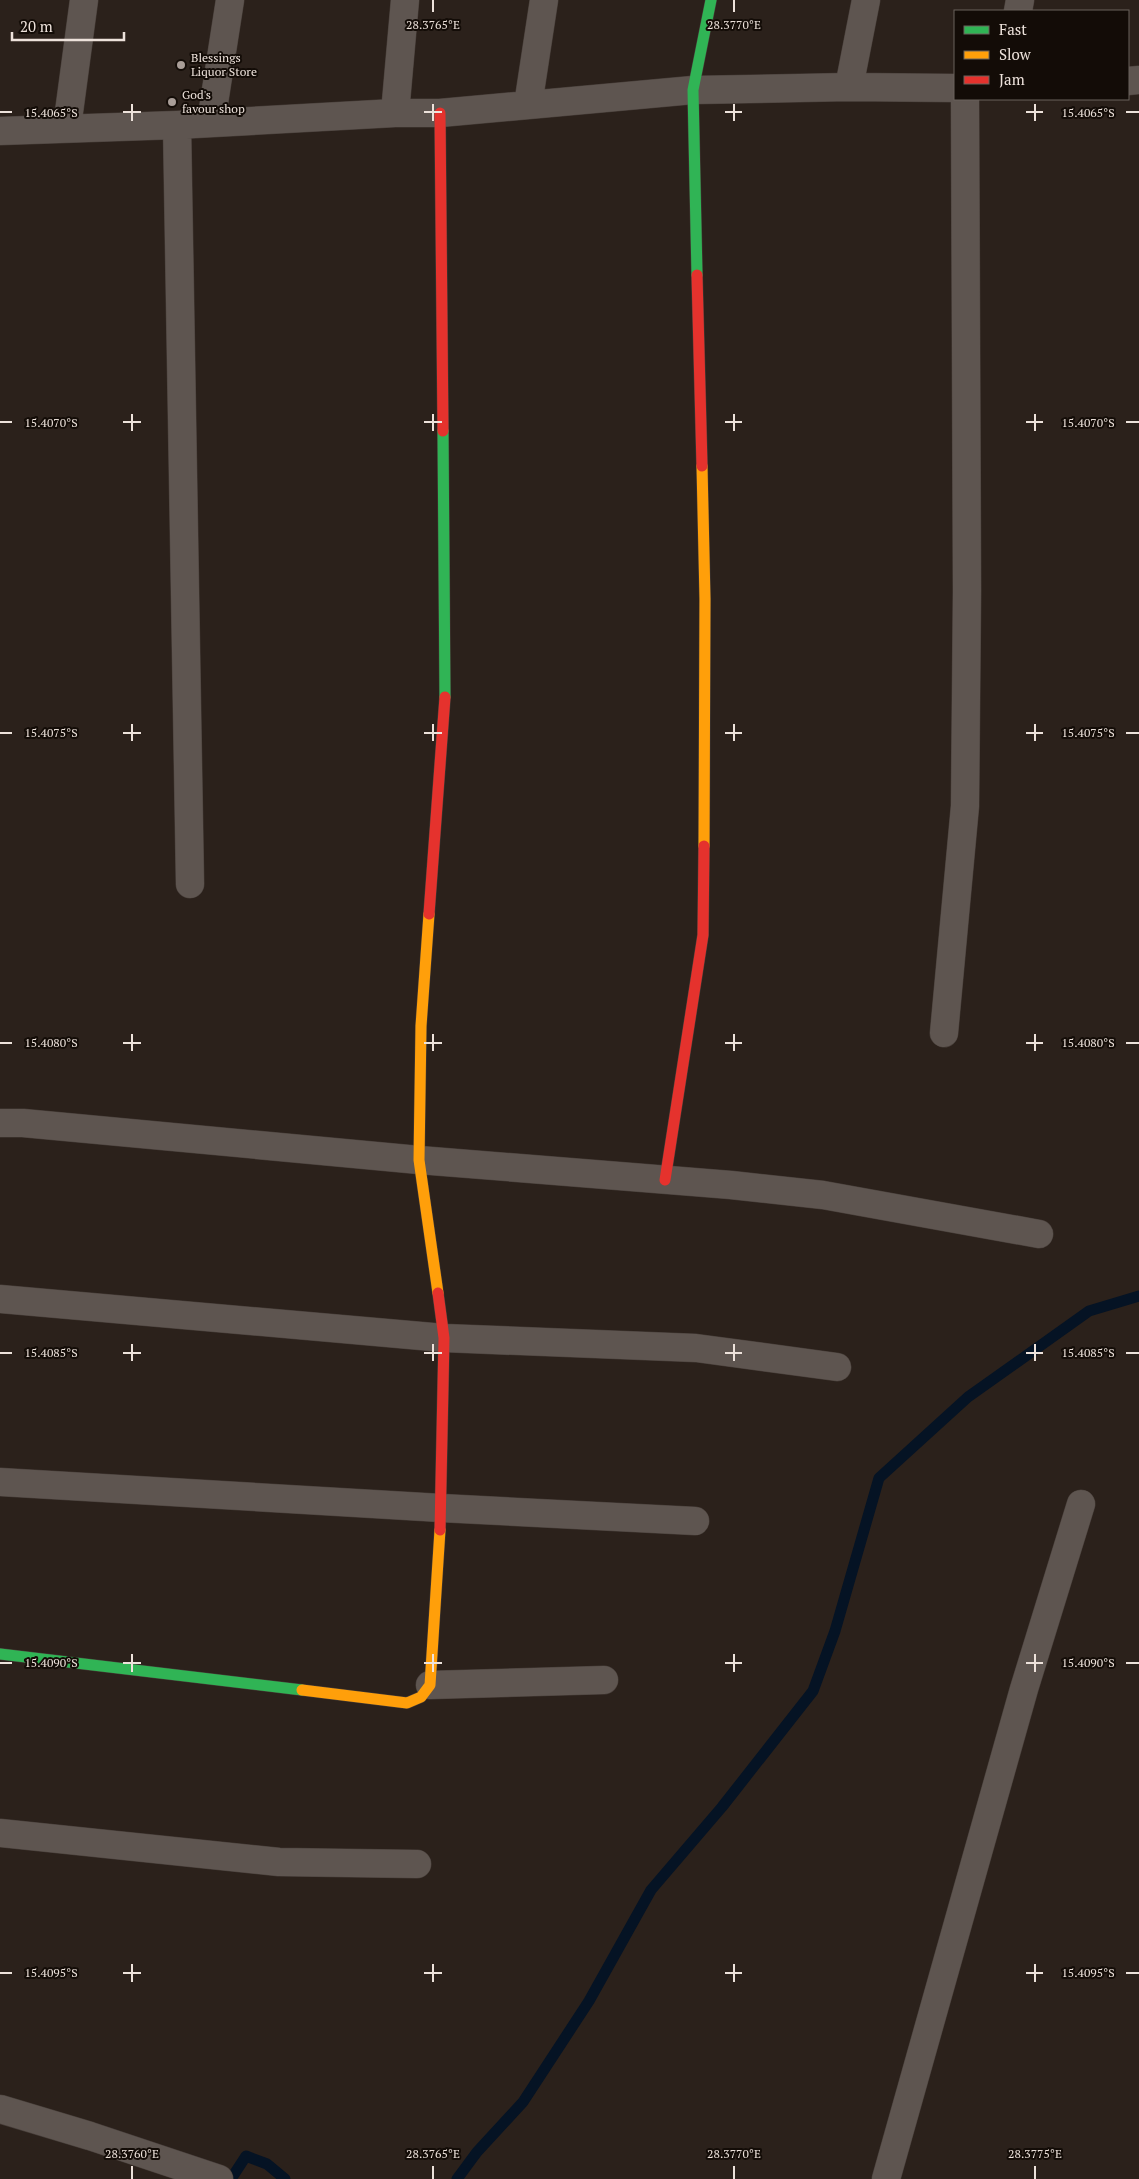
<svg xmlns="http://www.w3.org/2000/svg" width="1139" height="2179" font-family="'PT Serif',serif">
<style>
.lines{fill:none;stroke-linecap:round;stroke-linejoin:round}
.stream{stroke:#051324;stroke-width:11}
.street-casing{stroke:#473e39;stroke-width:29}
.fast-casing{stroke:#473e39;stroke-width:12}
.slow-casing{stroke:#473e39;stroke-width:12}
.jam-casing{stroke:#473e39;stroke-width:12}
.street{stroke:#5e5550;stroke-width:28}
.fast{stroke:#30b455;stroke-width:11}
.slow{stroke:#ff9f0a;stroke-width:11}
.jam{stroke:#e5322d;stroke-width:11}
.ticks{fill:none;stroke:#ede2db;stroke-width:2}
.poi-dot{fill:#a99e98;stroke:#130c07;stroke-width:2}
.labels{text-anchor:middle;stroke-width:4;stroke-linejoin:round;paint-order:stroke}
.poi-label{font-size:12px;fill:#ede2db;stroke:#130c07;text-anchor:start}
.ticks-label{font-size:12px;text-anchor:middle;fill:#ede2db;stroke:#130c07;stroke-width:4;stroke-linejoin:round;paint-order:stroke}
</style>
<rect width="100%" height="100%" fill="#2b211b"/>
<g class="lines">
<!-- stream -->
<path class="stream" d="M 231,2179 L 246,2156 L 267,2164 L 285,2179
M 457,2179 L 477,2152 L 523,2102 L 589,2001 L 651,1890 L 722,1807 L 813,1691 L 835,1631 L 879,1478 L 968,1397 L 1089,1311 L 1139,1296"/>
<defs>
<path id="street" d="M 1018,11 L 1020,0
M 1128,81 L 1139,80
M 849,87 L 866,0
M 528,105 L 544,0
M 395,113 L 405,0
M 211,122 L 230,0
M 177,125 L 190,884
M 67,127 L 84,0
M 0,131 L 177,125 L 395,113 L 440,113 L 693,90 L 849,87 L 955,88
M 944,1033 L 965,806 L 967,591 L 965,99
M 0,1123 L 23,1123 L 419,1160 L 731,1185 L 823,1195 L 1039,1234
M 0,1299 L 444,1338 L 696,1348 L 837,1367
M 0,1482 L 441,1508 L 695,1521
M 430,1685 L 604,1680
M 0,1833 L 279,1862 L 417,1864
M 0,2109 L 90,2136 L 219,2179
M 886,2179 L 1024,1689 L 1081,1504"/>
<path id="fast" d="M 697,275 L 693,90 L 711,0
M 443,431 L 445,697
M 0,1654 L 302,1690"/>
<path id="slow" d="M 702,466 L 705,599 L 704,846
M 429,914 L 421,1026 L 419,1160 L 438,1293
M 302,1690 L 407,1703 L 421,1697 L 430,1685 L 440,1530"/>
<path id="jam" d="M 440,113 L 443,431
M 697,275 L 702,466
M 429,914 L 445,697
M 665,1180 L 703,935 L 704,846
M 438,1293 L 444,1338 L 440,1530"/>
</defs>
<!-- street casing -->
<use href="#street" class="street-casing"/>
<!-- fast casing -->
<use href="#fast" class="fast-casing"/>
<!-- slow casing -->
<use href="#slow" class="slow-casing"/>
<!-- jam casing -->
<use href="#jam" class="jam-casing"/>
<!-- street -->
<use href="#street" class="street"/>
<!-- fast -->
<use href="#fast" class="fast"/>
<!-- slow -->
<use href="#slow" class="slow"/>
<!-- jam -->
<use href="#jam" class="jam"/>
</g>
<!-- ticks -->
<path class="ticks" d="M 433,0 L 433,12M 734,0 L 734,12M 132,104 L 132,121M 433,104 L 433,121M 734,104 L 734,121M 1035,104 L 1035,121M 0,112 L 12,112M 123,112 L 141,112M 424,112 L 442,112M 725,112 L 742,112M 1026,112 L 1043,112M 1126,112 L 1139,112M 132,414 L 132,431M 433,414 L 433,431M 734,414 L 734,431M 1035,414 L 1035,431M 0,422 L 12,422M 123,422 L 141,422M 424,422 L 442,422M 725,422 L 742,422M 1026,422 L 1043,422M 1126,422 L 1139,422M 132,724 L 132,741M 433,724 L 433,741M 734,724 L 734,741M 1035,724 L 1035,741M 0,733 L 12,733M 123,733 L 141,733M 424,733 L 442,733M 725,733 L 742,733M 1026,733 L 1043,733M 1126,733 L 1139,733M 132,1034 L 132,1051M 433,1034 L 433,1051M 734,1034 L 734,1051M 1035,1034 L 1035,1051M 0,1043 L 12,1043M 123,1043 L 141,1043M 424,1043 L 442,1043M 725,1043 L 742,1043M 1026,1043 L 1043,1043M 1126,1043 L 1139,1043M 132,1344 L 132,1361M 433,1344 L 433,1361M 734,1344 L 734,1361M 1035,1344 L 1035,1361M 0,1353 L 12,1353M 123,1353 L 141,1353M 424,1353 L 442,1353M 725,1353 L 742,1353M 1026,1353 L 1043,1353M 1126,1353 L 1139,1353M 132,1654 L 132,1672M 433,1654 L 433,1672M 734,1654 L 734,1672M 1035,1654 L 1035,1672M 0,1663 L 12,1663M 123,1663 L 141,1663M 424,1663 L 442,1663M 725,1663 L 742,1663M 1026,1663 L 1043,1663M 1126,1663 L 1139,1663M 132,1964 L 132,1982M 433,1964 L 433,1982M 734,1964 L 734,1982M 1035,1964 L 1035,1982M 0,1973 L 12,1973M 123,1973 L 141,1973M 424,1973 L 442,1973M 725,1973 L 742,1973M 1026,1973 L 1043,1973M 1126,1973 L 1139,1973M 132,2166 L 132,2179M 433,2166 L 433,2179M 734,2166 L 734,2179M 1035,2166 L 1035,2179"/>
<!-- markers -->
<g class="poi-dot">
<circle cx="181" cy="65" r="5"/>
<circle cx="172" cy="102" r="5"/>
</g>
<g class="labels">
<!-- poi labels -->
<g class="poi-label">
<text x="191" y="62">Blessings<tspan x="191" dy="14">Liquor Store</tspan></text>
<text x="182" y="99">God's<tspan x="182" dy="14">favour shop</tspan></text>
</g>
</g>
<g class="ticks-label">
<text x="433" y="29">28.3765°E</text>
<text x="734" y="29">28.3770°E</text>
<text x="51" y="117">15.4065°S</text>
<text x="1088" y="117">15.4065°S</text>
<text x="51" y="427">15.4070°S</text>
<text x="1088" y="427">15.4070°S</text>
<text x="51" y="737">15.4075°S</text>
<text x="1088" y="737">15.4075°S</text>
<text x="51" y="1047">15.4080°S</text>
<text x="1088" y="1047">15.4080°S</text>
<text x="51" y="1357">15.4085°S</text>
<text x="1088" y="1357">15.4085°S</text>
<text x="51" y="1667">15.4090°S</text>
<text x="1088" y="1667">15.4090°S</text>
<text x="51" y="1977">15.4095°S</text>
<text x="1088" y="1977">15.4095°S</text>
<text x="132" y="2158">28.3760°E</text>
<text x="433" y="2158">28.3765°E</text>
<text x="734" y="2158">28.3770°E</text>
<text x="1035" y="2158">28.3775°E</text>
</g>
<!-- legend -->
<rect x="954" y="10" width="175" height="90" fill="#130c07" stroke="#6a625c"/>
<rect x="964" y="26" width="25" height="8" fill="#30b455" stroke="#6a625c"/>
<text x="999" y="35" font-size="15" fill="#ede2db">Fast</text>
<rect x="964" y="51" width="25" height="8" fill="#ff9f0a" stroke="#6a625c"/>
<text x="999" y="60" font-size="15" fill="#ede2db">Slow</text>
<rect x="964" y="76" width="25" height="8" fill="#e5322d" stroke="#6a625c"/>
<text x="999" y="85" font-size="15" fill="#ede2db">Jam</text>
<!-- scale -->
<path d="M12 32v8h112v-8" fill="none" stroke="#ede2db" stroke-width="2.5"/>
<text x="20" y="32" font-size="15" fill="#ede2db" stroke="#130c07" stroke-width="4" paint-order="stroke">20 m</text>
</svg>
